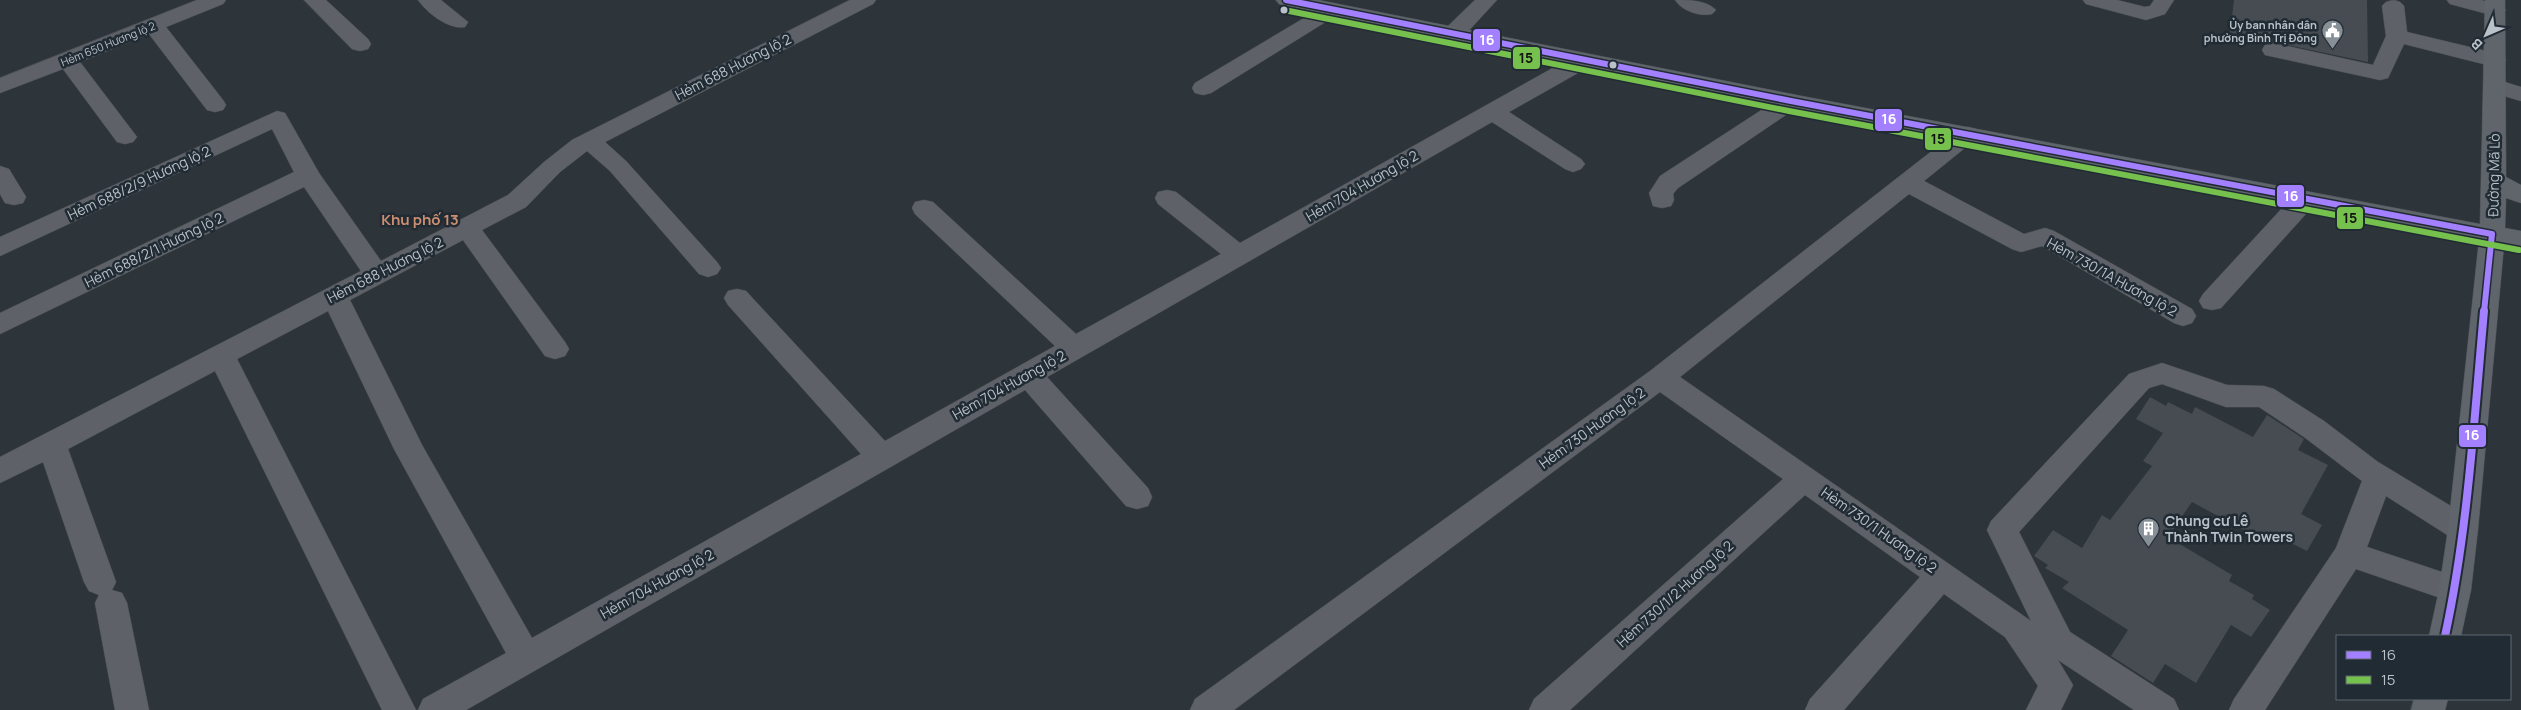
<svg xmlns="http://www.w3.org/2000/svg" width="2521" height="710" font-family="Manrope,sans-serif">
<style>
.building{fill:#464c51}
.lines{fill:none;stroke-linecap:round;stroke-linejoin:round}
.minor-casing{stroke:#4b5054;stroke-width:1}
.major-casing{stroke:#4b5156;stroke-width:1}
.minor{fill:#5e6268;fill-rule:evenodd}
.major{fill:#5f656a;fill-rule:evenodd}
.bus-1-far1-casing{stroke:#212b34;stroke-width:9}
.bus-1-casing{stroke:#212b34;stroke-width:12}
.bus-2-casing{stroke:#212b34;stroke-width:9}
.bus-1-far1{stroke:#a380ff;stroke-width:6}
.bus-1{stroke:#a380ff;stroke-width:8}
.bus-2{stroke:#76c04d;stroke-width:6}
.bus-dot{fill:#b9c1c9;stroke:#212b34;stroke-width:2}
.labels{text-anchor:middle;stroke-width:5;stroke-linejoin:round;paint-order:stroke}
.far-poi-label{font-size:11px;font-weight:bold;fill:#b9c1c9;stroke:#212b34;text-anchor:end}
.far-street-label{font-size:11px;fill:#b9c1c9;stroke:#212b34}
.street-label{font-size:14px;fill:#b9c1c9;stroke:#212b34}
.poi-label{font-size:14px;font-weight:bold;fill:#b9c1c9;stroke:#212b34;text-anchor:start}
.neighbourhood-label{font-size:15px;font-weight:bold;fill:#cd8e70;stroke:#212b34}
.line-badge{stroke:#212b34;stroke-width:2}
.badge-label{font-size:14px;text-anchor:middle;font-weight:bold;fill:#fff}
.pale-badge-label{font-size:14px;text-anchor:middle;font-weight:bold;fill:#111}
</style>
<rect width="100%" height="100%" fill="#2d343a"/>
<!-- building -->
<path class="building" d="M 2234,0 L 2367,0 L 2368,62 L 2230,33 Z
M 2150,397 L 2166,406 L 2168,402 L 2192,414 L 2195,407 L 2253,437 L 2267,415 L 2304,439 L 2298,450 L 2328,465 L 2301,514 L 2322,525 L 2307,551 L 2287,541 L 2284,544 L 2259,531 L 2255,536 L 2192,502 L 2168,537 L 2232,575 L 2229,581 L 2254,595 L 2252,599 L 2270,610 L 2251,637 L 2231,625 L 2196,683 L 2165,664 L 2153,683 L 2111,656 L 2128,630 L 2062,588 L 2069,582 L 2045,568 L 2048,565 L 2034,556 L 2053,530 L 2082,548 L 2102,515 L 2110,520 L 2152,466 L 2143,461 L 2163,433 L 2136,419 Z"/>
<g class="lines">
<defs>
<path id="minor" d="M 197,0 L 226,0 L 223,4 L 166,27 L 223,100 L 226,105 L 223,110 L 215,112 L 207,110 L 149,34 L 80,62 L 137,137 L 133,142 L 125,144 L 117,142 L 63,69 L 0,93 L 0,78 Z
M 304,0 L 326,0 L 368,39 L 371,44 L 368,49 L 360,51 L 352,49 Z
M 418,0 L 441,0 L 468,22 L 465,27 C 449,30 427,13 418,0 Z
M 850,0 L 876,0 L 873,4 L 605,142 L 626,161 L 717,262 L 721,268 L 717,274 L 708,277 L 699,274 L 610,171 L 587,151 L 560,172 L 526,207 L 482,230 L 565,342 L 569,349 L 565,356 L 555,359 L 545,356 L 463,240 L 350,300 L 422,445 L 532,638 L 861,454 L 728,305 L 724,298 L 728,291 L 737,289 L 746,291 L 885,441 L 1055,346 L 915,214 L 912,208 L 915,202 L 924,200 L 933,202 L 1076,334 L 1221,254 L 1158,204 L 1155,198 L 1158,192 L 1167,190 L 1176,192 L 1240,243 L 1576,55 L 1584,53 L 1592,55 L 1595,60 L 1592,65 L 1509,112 L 1581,159 L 1585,164 L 1581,169 L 1573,172 L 1565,169 L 1492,122 L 1047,377 L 1148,488 L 1152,497 L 1148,506 L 1137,509 L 1126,506 L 1025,390 L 466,710 L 418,710 L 423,699 L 506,653 L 394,449 L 328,311 L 237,359 L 416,710 L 382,710 L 215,371 L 68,449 L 116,582 L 112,590 L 122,593 L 127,603 L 149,710 L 115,710 L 95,603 L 99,595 L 89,591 L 84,582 L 43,462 L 0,483 L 0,457 L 361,271 L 304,187 L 0,334 L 0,313 L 294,172 L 272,129 L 0,256 L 0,237 L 277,111 L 285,113 L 319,173 L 381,261 L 508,195 L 544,162 L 572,140 Z
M 1475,0 L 1497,0 L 1462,38 L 1454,39 L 1446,38 L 1443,33 L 1446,28 Z
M 1675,0 C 1689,0 1706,0 1716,10 L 1712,14 C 1700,17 1682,11 1675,0 Z
M 2083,0 L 2117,0 L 2145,7 L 2150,6 L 2154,0 L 2174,0 L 2165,14 L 2146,20 L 2086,4 Z
M 2394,0 L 2400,2 L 2404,6 L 2407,32 L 2503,55 L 2506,60 L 2503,65 L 2495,67 L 2404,44 L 2388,78 L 2380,80 L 2265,55 L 2262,50 L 2265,45 L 2273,43 L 2373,65 L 2386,36 L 2382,6 L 2386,2 Z
M 2447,0 L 2481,0 L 2502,6 L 2506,10 L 2502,14 L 2495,16 L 2450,4 Z
M 1333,3 L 1340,5 L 1344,9 L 1340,13 L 1211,93 L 1203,95 L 1195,93 L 1192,88 L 1195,83 L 1326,5 Z
M 2495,79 L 2521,87 L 2521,101 L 2487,91 L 2484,86 L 2487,81 Z
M 1791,94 L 1799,96 L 1802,101 L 1799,106 L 1678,188 L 1673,194 L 1674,200 L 1671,206 L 1662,208 L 1653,206 L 1649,193 L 1660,176 L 1783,96 Z
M 1968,127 L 1976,129 L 1980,134 L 1976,139 L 1924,181 L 2024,234 L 2045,228 L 2054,231 L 2192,309 L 2196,316 L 2192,323 L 2183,326 L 2174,323 L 2042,246 L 2021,252 L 2012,249 L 1909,194 L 1680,377 L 2031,621 L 1987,530 L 1991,521 L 2129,374 L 2162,363 L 2227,385 L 2264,386 L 2274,389 L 2324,421 L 2378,462 L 2474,520 L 2478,529 L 2474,538 L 2463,542 L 2452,538 L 2386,496 L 2367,547 L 2466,580 L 2471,590 L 2466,600 L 2455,603 L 2356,569 L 2265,710 L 2229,710 L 2234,699 L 2336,548 L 2362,481 L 2304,437 L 2259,407 L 2226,407 L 2162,384 L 2149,388 L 2019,532 L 2070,632 L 2174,699 L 2179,710 L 2134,710 L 2058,660 L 2073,685 L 2061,710 L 2026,710 L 2038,686 L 2005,637 L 1944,594 L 1844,710 L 1805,710 L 1810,699 L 1920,577 L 1805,495 L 1570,710 L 1529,710 L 1534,699 L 1783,479 L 1660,392 L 1234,710 L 1190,710 L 1195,699 L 1650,371 L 1960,129 Z
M 0,166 L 9,169 L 26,197 L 23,203 L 14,205 L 5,203 L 0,194 Z
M 2305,191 L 2314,193 L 2317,199 L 2314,205 L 2221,308 L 2212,310 L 2203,308 L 2199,301 L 2203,294 L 2296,193 Z"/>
<path id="major" d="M 1276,0 L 1318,0 L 1791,94 L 2480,224 L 2485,0 L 2505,0 L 2506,177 L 2521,185 L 2521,203 L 2506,198 L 2505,228 L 2521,231 L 2521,249 L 2504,245 L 2478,529 L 2471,590 L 2461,636 L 2429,636 L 2439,590 L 2448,529 L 2479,240 L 1791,108 L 1286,6 L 1279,4 Z
M 2414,699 L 2448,699 L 2445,710 L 2411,710 Z"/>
</defs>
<!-- minor casing -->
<use href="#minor" class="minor-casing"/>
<!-- major casing -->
<use href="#major" class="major-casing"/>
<!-- minor -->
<use href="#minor" class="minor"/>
<!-- major -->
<use href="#major" class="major"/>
<defs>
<path id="bus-1-far1" d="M 1286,0 L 1791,101 L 2492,234
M 2484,312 L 2492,234"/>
<path id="bus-1" d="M 2445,636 C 2468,530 2474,420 2484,311"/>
<path id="bus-2" d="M 1284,10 L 1789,111 L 2519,250"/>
</defs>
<!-- bus-1-far1 casing -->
<use href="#bus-1-far1" class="bus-1-far1-casing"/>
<!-- bus-1 casing -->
<use href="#bus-1" class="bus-1-casing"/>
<!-- bus-2 casing -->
<use href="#bus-2" class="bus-2-casing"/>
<!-- bus-1-far1 -->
<use href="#bus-1-far1" class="bus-1-far1"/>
<!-- bus-1 -->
<use href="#bus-1" class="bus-1"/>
<!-- bus-2 -->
<use href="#bus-2" class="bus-2"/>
</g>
<!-- icons -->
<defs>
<symbol id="civic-pin" viewBox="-11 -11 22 30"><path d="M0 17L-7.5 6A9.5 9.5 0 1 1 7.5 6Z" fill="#889097" stroke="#212b34"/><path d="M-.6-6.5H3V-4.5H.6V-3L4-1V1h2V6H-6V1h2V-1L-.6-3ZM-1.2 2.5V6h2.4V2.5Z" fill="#fff"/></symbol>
<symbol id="building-pin" viewBox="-11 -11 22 30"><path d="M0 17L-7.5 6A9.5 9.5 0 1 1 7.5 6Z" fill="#889097" stroke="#212b34"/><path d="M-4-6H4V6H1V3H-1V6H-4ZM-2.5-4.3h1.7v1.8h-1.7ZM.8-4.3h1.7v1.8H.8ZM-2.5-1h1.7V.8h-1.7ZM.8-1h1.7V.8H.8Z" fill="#fff"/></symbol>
</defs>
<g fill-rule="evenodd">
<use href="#civic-pin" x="2320" y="18" width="25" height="34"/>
<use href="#building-pin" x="2136" y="516" width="25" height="34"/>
</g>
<!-- markers -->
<g class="bus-dot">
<circle cx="1284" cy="10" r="4.5"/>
<circle cx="1613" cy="65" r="4.5"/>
</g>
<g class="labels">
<!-- far-poi labels -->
<g class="far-poi-label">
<text x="2317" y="29">Ủy ban nhân dân<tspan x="2317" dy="13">phường Bình Trị Đông</tspan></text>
</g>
<!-- far-street labels -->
<g class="far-street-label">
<text transform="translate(108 44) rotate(-22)" y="4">Hẻm 650 Hương lộ 2</text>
</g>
<!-- street labels -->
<g class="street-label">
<text transform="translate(733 67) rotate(-27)" y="5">Hẻm 688 Hương lộ 2</text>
<text transform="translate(2494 175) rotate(-89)" y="5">Đường Mã Lò</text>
<text transform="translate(139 183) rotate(-25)" y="5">Hẻm 688/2/9 Hương lộ 2</text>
<text transform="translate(1362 186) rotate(-30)" y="5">Hẻm 704 Hương lộ 2</text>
<text transform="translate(154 250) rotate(-26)" y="5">Hẻm 688/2/1 Hương lộ 2</text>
<text transform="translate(385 270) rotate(-27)" y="5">Hẻm 688 Hương lộ 2</text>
<text transform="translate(2112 277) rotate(29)" y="5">Hẻm 730/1A Hương lộ 2</text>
<text transform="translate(1009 385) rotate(-29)" y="5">Hẻm 704 Hương lộ 2</text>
<text transform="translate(1592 428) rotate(-36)" y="5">Hẻm 730 Hương lộ 2</text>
<text transform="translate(1879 530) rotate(35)" y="5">Hẻm 730/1 Hương lộ 2</text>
<text transform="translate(657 584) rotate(-29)" y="5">Hẻm 704 Hương lộ 2</text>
<text transform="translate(1675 594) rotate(-42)" y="5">Hẻm 730/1/2 Hương lộ 2</text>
</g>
<!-- poi labels -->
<g class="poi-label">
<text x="2165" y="526">Chung cư Lê<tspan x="2165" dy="16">Thành Twin Towers</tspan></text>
</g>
<!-- neighbourhood labels -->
<g class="neighbourhood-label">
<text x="420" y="225">Khu phố 13</text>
</g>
</g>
<g class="line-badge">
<rect x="1472" y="28" width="29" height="24" rx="5" fill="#a380ff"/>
<rect x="1512" y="46" width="29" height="24" rx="5" fill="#76c04d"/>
<rect x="1874" y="108" width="29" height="24" rx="5" fill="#a380ff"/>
<rect x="1924" y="127" width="28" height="24" rx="5" fill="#76c04d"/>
<rect x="2276" y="184" width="29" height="24" rx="5" fill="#a380ff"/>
<rect x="2336" y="206" width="28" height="24" rx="5" fill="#76c04d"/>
<rect x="2458" y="424" width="29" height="24" rx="5" fill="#a380ff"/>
</g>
<g class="badge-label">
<text x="1487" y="45">16</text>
<text x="1889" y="124">16</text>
<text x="2291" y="201">16</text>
<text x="2472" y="440">16</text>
</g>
<g class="pale-badge-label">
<text x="1526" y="63">15</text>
<text x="1938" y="144">15</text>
<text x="2350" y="223">15</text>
</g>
<!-- legend -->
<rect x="2336" y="635" width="175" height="65" fill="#212b34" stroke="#5e6770"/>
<rect x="2346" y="651" width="25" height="8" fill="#a380ff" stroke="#5e6770"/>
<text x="2381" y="660" font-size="15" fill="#b9c1c9">16</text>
<rect x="2346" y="676" width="25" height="8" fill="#76c04d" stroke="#5e6770"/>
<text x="2381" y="685" font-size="15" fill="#b9c1c9">15</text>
<!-- north arrow -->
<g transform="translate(2486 35) rotate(225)" stroke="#212b34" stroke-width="4" paint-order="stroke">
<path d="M0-4L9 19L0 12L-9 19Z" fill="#b9c1c9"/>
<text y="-8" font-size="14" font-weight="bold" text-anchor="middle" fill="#b9c1c9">B</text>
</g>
</svg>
